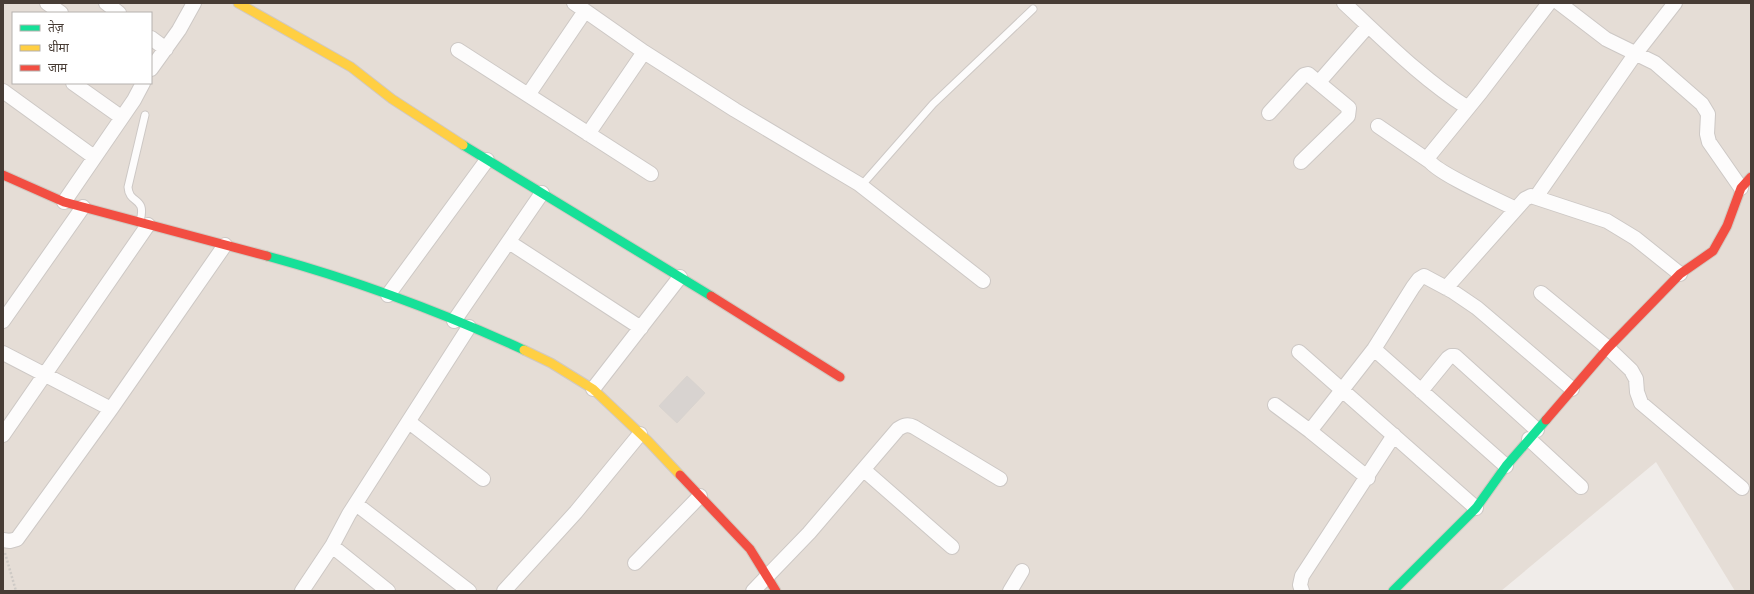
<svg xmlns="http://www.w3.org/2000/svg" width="1754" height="594" font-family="'Roboto Condensed','Noto Sans Devanagari',sans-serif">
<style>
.residential{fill:#e5ddd6;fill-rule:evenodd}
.building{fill:#d8d3d0;stroke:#d8d3cf}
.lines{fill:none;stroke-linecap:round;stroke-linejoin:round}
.lane-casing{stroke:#cdc8c5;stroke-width:9}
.street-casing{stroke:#cdc8c5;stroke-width:16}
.fast-casing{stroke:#d1c9c1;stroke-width:11}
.slow-casing{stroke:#d1c9c1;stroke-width:11}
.jam-casing{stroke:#d1c9c1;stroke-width:11}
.path{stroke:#cecac6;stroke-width:2.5;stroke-dasharray:2 2;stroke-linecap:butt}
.lane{stroke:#fdfcfc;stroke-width:7}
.street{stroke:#fdfcfc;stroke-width:14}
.fast{stroke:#16e098;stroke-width:9}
.slow{stroke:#ffcf43;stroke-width:9}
.jam{stroke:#f24e42;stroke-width:9}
</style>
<rect width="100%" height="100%" fill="#f0ece9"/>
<!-- residential -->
<path class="residential" d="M 3,3 L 1751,3 L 1751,591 L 1735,591 L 1656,462 L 1501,591 L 3,591 ZM 13,13 L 151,13 L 151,83 L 13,83 Z"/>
<!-- building -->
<path class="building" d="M 687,376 L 705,393 L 677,423 L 659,406 Z"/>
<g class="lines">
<defs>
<path id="lane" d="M 861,186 L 933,104 L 1033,9
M 140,221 C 147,196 129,205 128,187 L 145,115"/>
<path id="street" d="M 47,3 L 61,13
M 106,3 L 119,13
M 574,3 L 644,52 L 735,110 L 859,184 L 983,281
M 1344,3 C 1384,40 1422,79 1468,108
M 1559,3 L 1606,39 L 1655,63 L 1702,104 L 1708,114 L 1707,134 L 1709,142 L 1741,188
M 151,38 L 166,49
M 458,50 L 651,174
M 151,69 L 179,30 L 194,3
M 1319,82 L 1368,26
M 73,83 L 121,117
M 3,91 L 94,157
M 528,95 L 585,11
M 1269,113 L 1301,78 L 1304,75 L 1308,74 L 1349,108 L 1348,116 L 1301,162
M 1378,126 L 1429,161
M 588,134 L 644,52
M 1536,197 L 1636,53 L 1675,3
M 64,202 L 134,100 L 143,83
M 1516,209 C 1500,201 1434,172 1428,159 L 1429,156 L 1481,92 L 1549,3
M 509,242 L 641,328
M 1446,288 L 1525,199 L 1531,196 L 1607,221 L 1635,238 L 1680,274
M 1541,293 L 1608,348 L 1631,370 L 1636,379 L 1637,392 L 1641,403 L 1742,488
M 388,295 L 487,160
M 3,321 L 83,207
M 454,321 L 542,193
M 1374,349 L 1506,466
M 1299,352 L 1476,508
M 3,353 L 111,409
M 593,389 L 680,277
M 1421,391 L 1448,358 L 1451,356 L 1455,356 L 1537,430
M 1275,405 L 1310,431 L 1368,478
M 409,422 L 483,479
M 1310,431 L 1374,349 L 1413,287 L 1419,279 L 1424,276 L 1452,291 L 1477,308 L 1572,389
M 3,435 L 148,225
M 1529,439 L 1581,487
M 864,470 L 952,547
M 356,504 L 469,591
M 3,540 L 10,541 L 17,539 L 111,409 L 225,245
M 332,546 L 388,591
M 635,563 L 700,496
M 302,591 L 332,546 L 349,514 L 469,327
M 504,591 L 576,512 L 640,434
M 753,591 L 809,533 L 898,429 C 904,425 908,424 914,427 L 1000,479
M 1010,591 L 1022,571
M 1302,591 L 1300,585 L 1302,576 L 1394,435"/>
<path id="fast" d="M 463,145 L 711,296
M 267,256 C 355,280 441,312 524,350
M 1393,591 L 1476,508 L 1506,466 L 1546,420"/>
<path id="slow" d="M 238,3 L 351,67 L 392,99 L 463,145
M 524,350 L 551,363 L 593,389 L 648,441 L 680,475"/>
<path id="jam" d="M 3,175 L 64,202 L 267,256
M 711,296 L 840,377
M 1546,420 L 1608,348 L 1680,274 L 1713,251 L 1727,226 L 1741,188 L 1751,177
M 680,475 L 750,549 L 776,591"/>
</defs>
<!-- lane casing -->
<use href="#lane" class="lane-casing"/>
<!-- street casing -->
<use href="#street" class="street-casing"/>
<!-- fast casing -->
<use href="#fast" class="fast-casing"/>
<!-- slow casing -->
<use href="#slow" class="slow-casing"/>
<!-- jam casing -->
<use href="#jam" class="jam-casing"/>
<!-- path -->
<path class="path" d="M 5,553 L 16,591"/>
<!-- lane -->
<use href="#lane" class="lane"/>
<!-- street -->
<use href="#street" class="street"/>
<!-- fast -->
<use href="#fast" class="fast"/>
<!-- slow -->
<use href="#slow" class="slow"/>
<!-- jam -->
<use href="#jam" class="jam"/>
</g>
<!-- border -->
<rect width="1754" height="594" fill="none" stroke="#473c35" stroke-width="8"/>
<!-- legend -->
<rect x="12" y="12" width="140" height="72" fill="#ffffff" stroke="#b5b1ae"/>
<rect x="20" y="25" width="20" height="6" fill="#16e098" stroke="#b5b1ae"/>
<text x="48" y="32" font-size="12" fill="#473c35">तेज़</text>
<rect x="20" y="45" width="20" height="6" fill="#ffcf43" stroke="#b5b1ae"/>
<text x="48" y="52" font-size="12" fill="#473c35">धीमा</text>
<rect x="20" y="65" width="20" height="6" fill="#f24e42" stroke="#b5b1ae"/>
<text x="48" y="72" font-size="12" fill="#473c35">जाम</text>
</svg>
